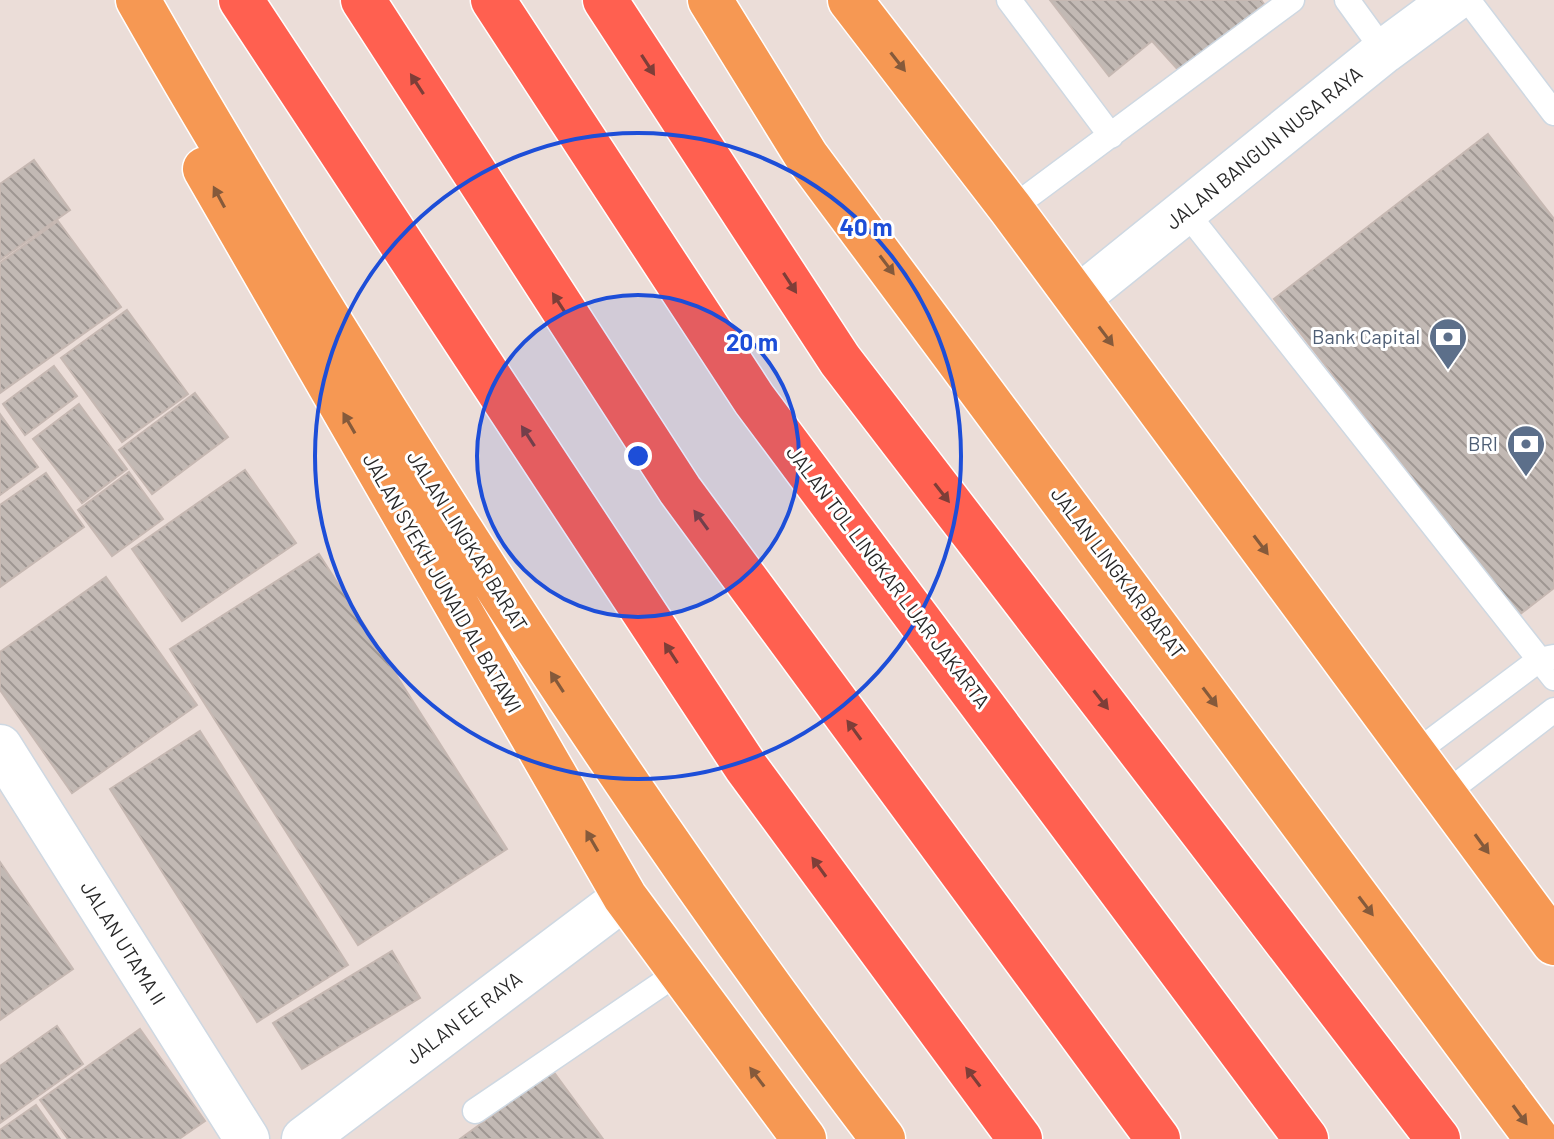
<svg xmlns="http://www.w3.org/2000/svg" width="1554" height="1139" font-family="Barlow,sans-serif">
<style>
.building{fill:url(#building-back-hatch);stroke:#c6b8b2;stroke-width:2}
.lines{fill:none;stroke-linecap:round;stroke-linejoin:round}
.service-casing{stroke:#ced8e2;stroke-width:27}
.minor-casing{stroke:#ced8e2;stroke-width:47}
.tertiary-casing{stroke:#ced8e2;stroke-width:47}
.primary-casing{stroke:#fff;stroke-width:47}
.motorway-casing{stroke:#fff;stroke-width:47}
.service{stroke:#fff;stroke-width:24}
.minor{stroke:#fff;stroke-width:44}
.tertiary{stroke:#fff;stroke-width:44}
.primary{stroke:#f69853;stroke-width:44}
.motorway{stroke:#ff6050;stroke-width:44}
.oneway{fill:#855a3b}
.oneway2{fill:#7e3e38}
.ring{fill:none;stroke:#1d4ed8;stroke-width:4}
.labels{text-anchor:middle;stroke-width:6;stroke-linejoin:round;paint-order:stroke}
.street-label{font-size:20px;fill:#282828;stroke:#fff}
.service-label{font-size:20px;fill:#4e5e75;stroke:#fff;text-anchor:end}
.centre{fill:#1d4ed8;stroke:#fff;stroke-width:4}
.ring-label{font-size:24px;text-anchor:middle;font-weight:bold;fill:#1d4ed8;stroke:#fff;stroke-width:6;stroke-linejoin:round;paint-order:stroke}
</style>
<defs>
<pattern id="building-back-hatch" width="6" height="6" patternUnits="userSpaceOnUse" patternTransform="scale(2)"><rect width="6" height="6" fill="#c2b9b4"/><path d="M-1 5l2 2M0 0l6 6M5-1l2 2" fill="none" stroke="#9e9692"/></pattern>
</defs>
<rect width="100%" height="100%" fill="#ebddd8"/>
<!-- building -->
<path class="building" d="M 1050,0 L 1261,0 L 1264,4 L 1181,73 L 1152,41 L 1109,76 Z
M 1488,134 L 1554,219 L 1554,588 L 1519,615 L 1274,299 Z
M 34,160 L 70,210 L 0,260 L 0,184 Z
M 58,221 L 121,307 L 0,393 L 0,263 Z
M 127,310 L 188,394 L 122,442 L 61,358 Z
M 54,366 L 77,396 L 25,435 L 3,404 Z
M 195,393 L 228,437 L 152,494 L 119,450 Z
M 79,404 L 127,469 L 82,503 L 33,439 Z
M 0,414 L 38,467 L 0,495 Z
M 245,470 L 296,543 L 182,621 L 132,549 Z
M 129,472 L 163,519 L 112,556 L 78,510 Z
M 46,473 L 84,527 L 0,587 L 0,505 Z
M 319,554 L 507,849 L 358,945 L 170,649 Z
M 106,577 L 197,705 L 72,793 L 0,690 L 0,652 Z
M 200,731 L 348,965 L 257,1022 L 110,789 Z
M 0,862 L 73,969 L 0,1020 Z
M 392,951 L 420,998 L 302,1069 L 273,1023 Z
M 57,1026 L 83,1064 L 0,1123 L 0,1066 Z
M 140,1029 L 205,1121 L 179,1139 L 68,1139 L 40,1100 Z
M 553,1071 L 603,1139 L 460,1139 Z
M 36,1105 L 60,1139 L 0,1139 L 0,1130 Z"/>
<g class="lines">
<defs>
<path id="service" d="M 1009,0 L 1111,136
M 1347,0 L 1384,51
M 1468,0 L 1554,113
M 1011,209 L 1292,0
M 1185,211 L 1554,678
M 1415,753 L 1539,660 L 1554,657
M 1445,794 L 1554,710
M 475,1111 L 679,972"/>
<path id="minor" d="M 0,747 L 247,1139
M 304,1139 L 625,897"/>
<path id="tertiary" d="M 1078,298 L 1384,51 L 1453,0"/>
<path id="primary" d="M 138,0 C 209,125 284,248 360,370 C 523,634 694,892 883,1139
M 710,0 L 807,157 L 1537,1139
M 850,0 L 1011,209 L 1554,943
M 205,169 L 625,897 L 804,1139"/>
<path id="motorway" d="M 241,0 L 746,767 L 1020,1139
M 363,0 L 680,490 L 1158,1139
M 493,0 L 754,399 L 1306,1139
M 605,0 L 840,360 L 1438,1139"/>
</defs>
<!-- service casing -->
<use href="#service" class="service-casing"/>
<!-- minor casing -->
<use href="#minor" class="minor-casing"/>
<!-- tertiary casing -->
<use href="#tertiary" class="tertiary-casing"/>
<!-- primary casing -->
<use href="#primary" class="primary-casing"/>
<!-- motorway casing -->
<use href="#motorway" class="motorway-casing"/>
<!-- service -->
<use href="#service" class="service"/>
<!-- minor -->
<use href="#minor" class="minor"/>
<!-- tertiary -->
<use href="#tertiary" class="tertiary"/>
<!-- primary -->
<use href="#primary" class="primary"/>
<!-- motorway -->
<use href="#motorway" class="motorway"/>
</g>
<!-- one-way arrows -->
<defs><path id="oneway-solid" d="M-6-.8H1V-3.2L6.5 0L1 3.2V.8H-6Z" transform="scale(2)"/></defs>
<g class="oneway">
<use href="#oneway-solid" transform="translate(898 62) rotate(52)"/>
<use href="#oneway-solid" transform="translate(219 197) rotate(-118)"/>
<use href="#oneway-solid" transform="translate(887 265) rotate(53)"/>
<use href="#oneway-solid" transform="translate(1106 336) rotate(53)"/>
<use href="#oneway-solid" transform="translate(349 423) rotate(-120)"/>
<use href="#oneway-solid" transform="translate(1261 545) rotate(53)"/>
<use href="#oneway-solid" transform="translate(557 682) rotate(-123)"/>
<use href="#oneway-solid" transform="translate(1210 697) rotate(53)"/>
<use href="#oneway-solid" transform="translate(592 841) rotate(-120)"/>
<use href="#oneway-solid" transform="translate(1482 844) rotate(54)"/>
<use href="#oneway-solid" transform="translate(1366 906) rotate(53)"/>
<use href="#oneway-solid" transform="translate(757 1077) rotate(-127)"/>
<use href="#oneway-solid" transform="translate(1520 1115) rotate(54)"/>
</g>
<g class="oneway2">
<use href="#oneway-solid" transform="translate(648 65) rotate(57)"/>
<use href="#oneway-solid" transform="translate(417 84) rotate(-123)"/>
<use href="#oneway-solid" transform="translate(790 283) rotate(57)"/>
<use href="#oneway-solid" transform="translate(559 303) rotate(-123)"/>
<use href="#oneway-solid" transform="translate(528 436) rotate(-123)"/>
<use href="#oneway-solid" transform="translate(942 493) rotate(52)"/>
<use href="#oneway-solid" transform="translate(701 520) rotate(-126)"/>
<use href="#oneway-solid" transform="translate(671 653) rotate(-123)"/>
<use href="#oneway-solid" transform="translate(1101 700) rotate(52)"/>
<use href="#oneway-solid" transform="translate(854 730) rotate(-126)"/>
<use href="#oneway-solid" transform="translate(819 867) rotate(-126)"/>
<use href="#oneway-solid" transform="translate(973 1077) rotate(-127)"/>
</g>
<!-- distance rings -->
<circle cx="638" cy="456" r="161" fill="#1d4ed8" fill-opacity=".12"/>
<g class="ring">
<circle cx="638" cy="456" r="161"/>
<circle cx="638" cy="456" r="323"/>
</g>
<!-- icons -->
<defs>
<symbol id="bank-pin" viewBox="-11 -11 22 30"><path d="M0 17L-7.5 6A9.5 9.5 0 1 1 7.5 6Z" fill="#5c6f8a" stroke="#fff"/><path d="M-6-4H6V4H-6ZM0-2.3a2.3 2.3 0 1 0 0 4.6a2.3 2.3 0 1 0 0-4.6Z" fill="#fff"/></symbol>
</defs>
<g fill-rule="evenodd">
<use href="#bank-pin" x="1426" y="315" width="44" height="60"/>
<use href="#bank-pin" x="1504" y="422" width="44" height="60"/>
</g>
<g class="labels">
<!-- street labels -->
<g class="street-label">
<text transform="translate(1264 148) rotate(-39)" y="7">JALAN BANGUN NUSA RAYA</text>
<text transform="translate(467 541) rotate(58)" y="7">JALAN LINGKAR BARAT</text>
<text transform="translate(1118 573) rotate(53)" y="7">JALAN LINGKAR BARAT</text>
<text transform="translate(888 577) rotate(53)" y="7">JALAN TOL LINGKAR LUAR JAKARTA</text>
<text transform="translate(442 583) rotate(60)" y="7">JALAN SYEKH JUNAID AL BATAWI</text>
<text transform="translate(123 943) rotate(58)" y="7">JALAN UTAMA II</text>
<text transform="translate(464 1018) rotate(-37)" y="7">JALAN EE RAYA</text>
</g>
<!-- service labels -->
<g class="service-label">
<text x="1420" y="344">Bank Capital</text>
<text x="1498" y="451">BRI</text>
</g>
</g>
<circle cx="638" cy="456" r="12" class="centre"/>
<g class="ring-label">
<text x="866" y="236">40 m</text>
<text x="752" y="351">20 m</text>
</g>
</svg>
